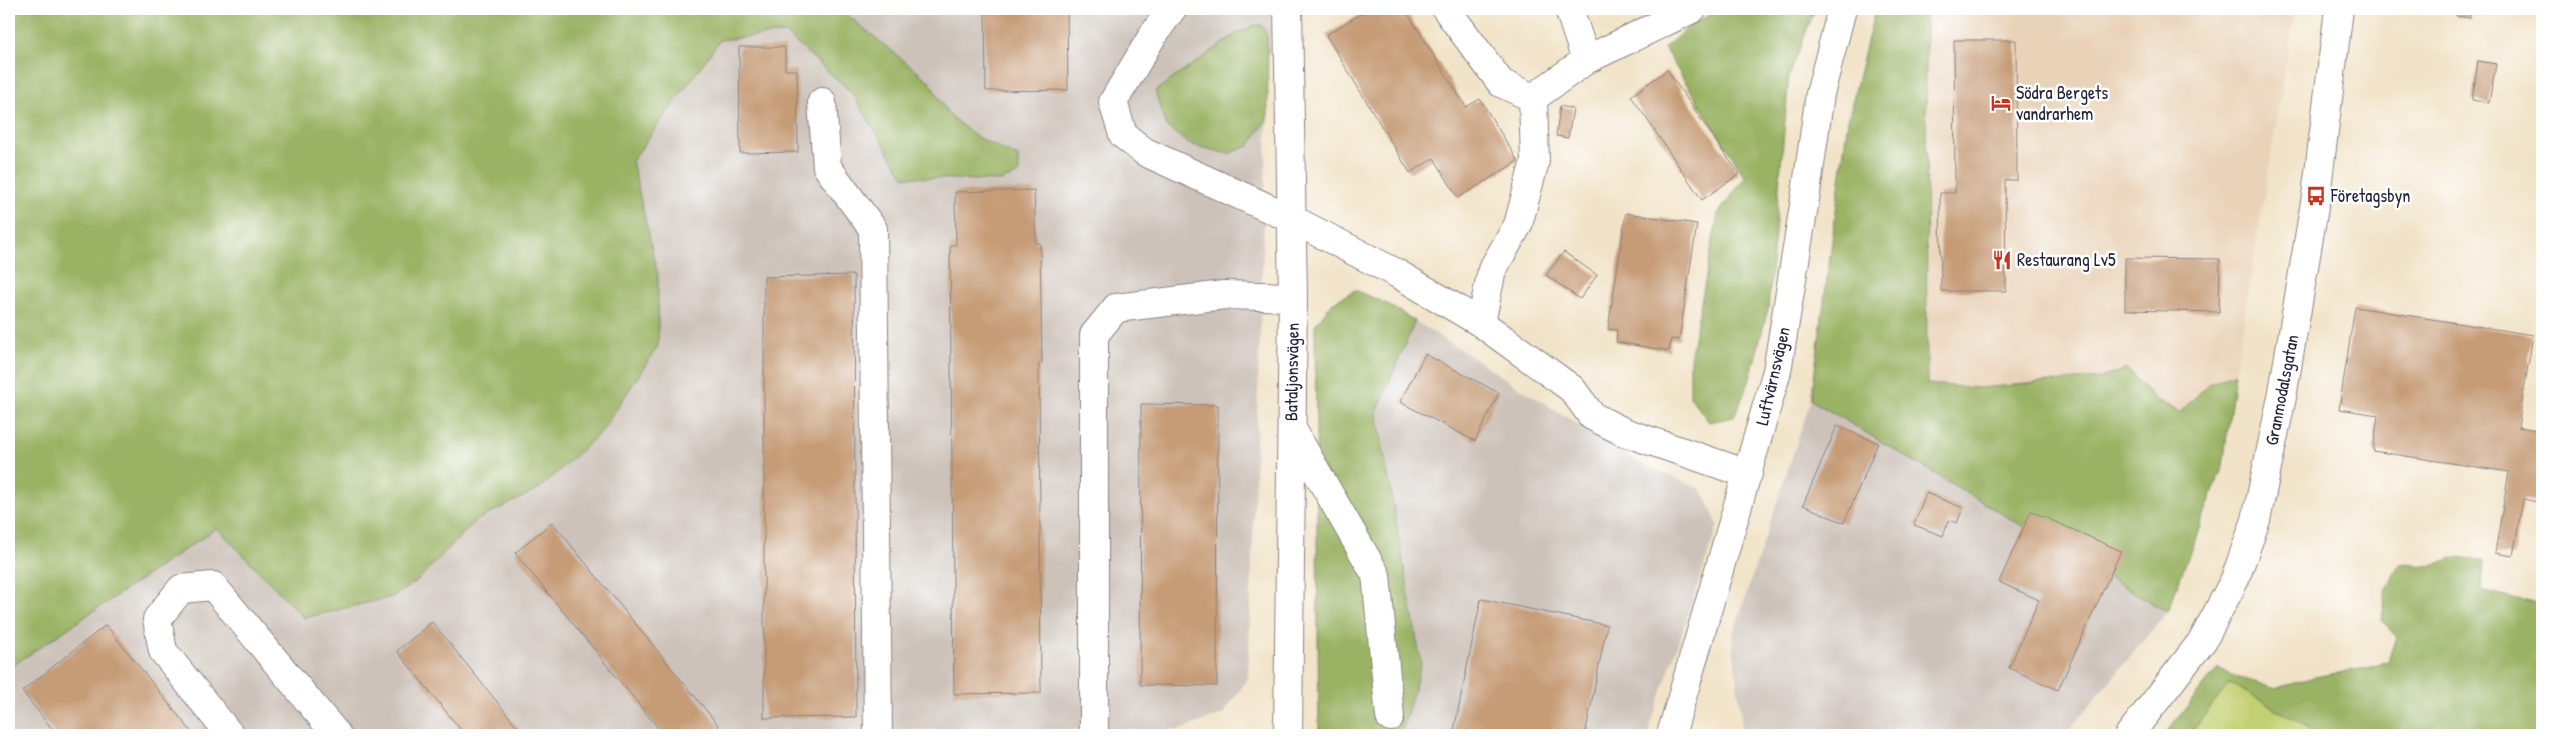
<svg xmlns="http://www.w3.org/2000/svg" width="2551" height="744" font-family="'Patrick Hand',sans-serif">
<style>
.built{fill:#e9d3b8}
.industrial{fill:#ccc2b9}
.green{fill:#c3d071;stroke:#727956}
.forest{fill:#9ab263;stroke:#5e6a4f}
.building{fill:#c69c77}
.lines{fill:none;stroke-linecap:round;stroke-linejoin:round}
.minor-casing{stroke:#8a8281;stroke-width:30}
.minor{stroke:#fff;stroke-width:28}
.labels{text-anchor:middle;stroke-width:5;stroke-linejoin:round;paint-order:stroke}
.poi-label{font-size:18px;fill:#22223b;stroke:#fff;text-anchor:start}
.street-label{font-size:18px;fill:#22223b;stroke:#fff}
</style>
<rect width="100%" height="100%" fill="#fff"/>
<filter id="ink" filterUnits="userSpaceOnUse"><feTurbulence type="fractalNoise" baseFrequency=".02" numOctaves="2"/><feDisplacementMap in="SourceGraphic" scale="10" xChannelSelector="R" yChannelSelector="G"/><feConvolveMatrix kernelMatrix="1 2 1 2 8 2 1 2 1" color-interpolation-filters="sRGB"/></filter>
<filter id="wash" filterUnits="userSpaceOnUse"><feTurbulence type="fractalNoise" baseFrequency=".0096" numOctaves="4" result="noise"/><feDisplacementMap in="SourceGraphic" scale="20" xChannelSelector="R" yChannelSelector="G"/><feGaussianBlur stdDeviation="1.12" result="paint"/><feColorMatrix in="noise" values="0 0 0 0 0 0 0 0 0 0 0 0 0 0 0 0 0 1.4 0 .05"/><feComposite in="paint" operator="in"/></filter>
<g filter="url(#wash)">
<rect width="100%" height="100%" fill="#f1e3c7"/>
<!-- built -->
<path class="built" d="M 1926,9 L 2295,9 L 2235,373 L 2209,384 L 2180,412 L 2155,399 L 2127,369 L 2100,378 L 1978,388 L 1927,384 Z"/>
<!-- industrial -->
<path class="industrial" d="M 840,9 L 1271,9 L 1248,679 L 1223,714 L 1179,730 L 853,730 L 828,735 L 9,735 L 9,668 L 217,528 L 304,618 L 417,581 L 475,521 L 539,489 L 602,431 L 658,346 L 658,276 L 632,161 L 720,40 L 785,33 L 851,92 L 904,177 L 1018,157 L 975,136 L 949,115 L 929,81 Z
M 1415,321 L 1632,459 L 1702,490 L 1718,525 L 1647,735 L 1401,735 L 1421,664 L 1377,412 Z
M 1811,400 L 2167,612 L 2065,735 L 1743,735 L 1732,637 Z"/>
<!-- green -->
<path class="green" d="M 2229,682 L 2322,735 L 2189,735 Z"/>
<!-- forest -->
<path class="forest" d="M 9,9 L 840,9 L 929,81 L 949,115 L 975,136 L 1018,157 L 1019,174 L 1001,181 L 904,177 L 851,92 L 785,33 L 720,40 L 632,161 L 658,276 L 658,346 L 602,431 L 539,489 L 475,521 L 417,581 L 392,597 L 304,618 L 217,528 L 9,668 Z
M 1720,9 L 1815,9 L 1789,76 L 1768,309 L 1749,382 L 1734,417 L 1709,422 L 1690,397 L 1690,359 L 1718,214 L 1745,177 L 1664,48 L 1691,25 Z
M 1875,9 L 1926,9 L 1927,384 L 1978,388 L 2100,378 L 2127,369 L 2155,399 L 2180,412 L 2209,384 L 2235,373 L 2223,466 L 2167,612 L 1811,400 L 1848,120 Z
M 1255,25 L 1262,25 L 1267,36 L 1268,118 L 1249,146 L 1228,154 L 1189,144 L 1166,126 L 1155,91 L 1236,34 Z
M 1355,290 L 1385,303 L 1415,321 L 1377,412 L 1421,664 L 1401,735 L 1319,735 L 1315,325 L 1332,303 Z
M 2455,557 L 2483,560 L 2481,590 L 2542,605 L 2542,735 L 2322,735 L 2229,683 L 2189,735 L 2164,735 L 2218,668 L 2239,678 L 2277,688 L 2315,677 L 2372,667 L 2388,661 L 2396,637 L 2382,620 L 2386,591 L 2399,564 L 2432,566 Z"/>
<g id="blocks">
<!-- building -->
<path class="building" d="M 985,9 L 1067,9 L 1068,90 L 986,91 Z
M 1369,9 L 1405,9 L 1466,107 L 1480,99 L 1518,161 L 1458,198 L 1434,158 L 1410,173 L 1326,35 Z
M 2457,9 L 2471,9 L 2470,18 L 2456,16 Z
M 1954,40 L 2016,40 L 2017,180 L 2005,180 L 2006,291 L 1941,291 L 1940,193 L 1955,193 Z
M 739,47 L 785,47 L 785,70 L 797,70 L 798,152 L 740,153 Z
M 2478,61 L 2496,64 L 2489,103 L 2472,100 Z
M 1667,70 L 1739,174 L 1702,200 L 1631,96 Z
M 1560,106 L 1573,109 L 1568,138 L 1556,136 Z
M 1034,190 L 1036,243 L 1040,243 L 1042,363 L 1039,363 L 1041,693 L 954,694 L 950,245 L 956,245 L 955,192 Z
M 1626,213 L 1697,224 L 1679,340 L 1671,339 L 1669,351 L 1616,342 L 1617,330 L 1608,329 Z
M 1564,252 L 1597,275 L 1580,299 L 1546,275 Z
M 2125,258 L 2220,259 L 2219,312 L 2125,310 Z
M 854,275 L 856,717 L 764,718 L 764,277 Z
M 2355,307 L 2533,335 L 2518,427 L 2542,431 L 2542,503 L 2523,499 L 2513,556 L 2495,553 L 2509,472 L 2373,451 L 2378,415 L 2339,409 Z
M 1425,354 L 1499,393 L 1475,441 L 1400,402 Z
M 1141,404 L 1218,405 L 1217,686 L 1140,685 Z
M 1837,426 L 1878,443 L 1844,523 L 1803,505 Z
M 1926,493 L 1963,508 L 1957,523 L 1949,520 L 1943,536 L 1914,525 Z
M 2031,511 L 2121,551 L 2058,690 L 2009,668 L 2039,600 L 1999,582 Z
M 552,522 L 719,726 L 708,735 L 664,735 L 515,553 Z
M 1481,599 L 1607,625 L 1585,735 L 1453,735 Z
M 432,622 L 524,735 L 465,735 L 397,651 Z
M 106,625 L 194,735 L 57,735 L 22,691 Z"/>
</g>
</g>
<g filter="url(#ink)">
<use href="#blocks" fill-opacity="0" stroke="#8a8281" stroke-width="1"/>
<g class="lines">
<defs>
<path id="minor" d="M 1172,9 L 1153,35 L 1113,102 L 1123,135 L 1145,152 L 1290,218 L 1398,274 L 1481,323 L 1572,389 L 1592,416 L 1624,432 L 1748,474
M 1288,9 L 1293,297 L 1288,735
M 1446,9 L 1501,83 L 1533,98
M 1569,9 L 1586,60
M 822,102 L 827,167 L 873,229 L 878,735
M 1481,323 L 1492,270 L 1518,225 L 1535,161 L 1533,98 L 1586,60 L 1692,9
M 1292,429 L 1376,575 L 1390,717
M 230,735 L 163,651 L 157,619 L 181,589 L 213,586 L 337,735
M 1094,735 L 1094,335 L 1116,308 L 1224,295 L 1293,297
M 1671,735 L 1777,371 L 1806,193 L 1820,94 L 1842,9
M 2129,735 L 2203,640 L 2235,579 L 2256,520 L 2282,397 L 2316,196 L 2339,9"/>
</defs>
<!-- minor casing -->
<use href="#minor" class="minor-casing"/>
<!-- minor -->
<use href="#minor" class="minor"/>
</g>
</g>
<!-- icons -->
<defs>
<symbol id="hotel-bare" viewBox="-9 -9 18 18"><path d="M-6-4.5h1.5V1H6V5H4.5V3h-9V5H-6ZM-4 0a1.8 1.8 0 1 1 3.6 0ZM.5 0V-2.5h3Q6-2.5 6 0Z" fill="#c8321e" stroke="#fff" stroke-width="2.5" paint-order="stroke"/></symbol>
<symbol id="bus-bare" viewBox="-9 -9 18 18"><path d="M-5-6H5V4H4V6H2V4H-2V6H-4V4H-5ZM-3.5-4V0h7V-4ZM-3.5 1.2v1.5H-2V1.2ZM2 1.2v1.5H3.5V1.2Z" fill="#c8321e" stroke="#fff" stroke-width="2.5" paint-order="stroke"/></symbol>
<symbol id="restaurant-bare" viewBox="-9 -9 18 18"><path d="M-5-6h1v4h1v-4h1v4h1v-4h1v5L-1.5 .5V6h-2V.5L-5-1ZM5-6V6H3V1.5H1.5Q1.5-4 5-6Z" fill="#c8321e" stroke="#fff" stroke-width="2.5" paint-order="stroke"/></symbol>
</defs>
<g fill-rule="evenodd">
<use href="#hotel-bare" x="1987" y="89" width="28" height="28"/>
<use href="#bus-bare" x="2302" y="182" width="28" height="28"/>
<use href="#restaurant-bare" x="1988" y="246" width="28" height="28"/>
</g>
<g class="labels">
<!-- poi labels -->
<g class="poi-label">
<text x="2016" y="99">Södra Bergets<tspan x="2016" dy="21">vandrarhem</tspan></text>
<text x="2331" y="202">Företagsbyn</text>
<text x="2017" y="266">Restaurang Lv5</text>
</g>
<!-- street labels -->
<g class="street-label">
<text transform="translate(1292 372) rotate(-89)" y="6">Bataljonsvägen</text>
<text transform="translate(1773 376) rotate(-77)" y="6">Luftvärnsvägen</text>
<text transform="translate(2282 390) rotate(-79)" y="6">Granmodalsgatan</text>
</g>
</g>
<!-- margin -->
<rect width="2551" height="744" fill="none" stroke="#fff" stroke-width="30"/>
</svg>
